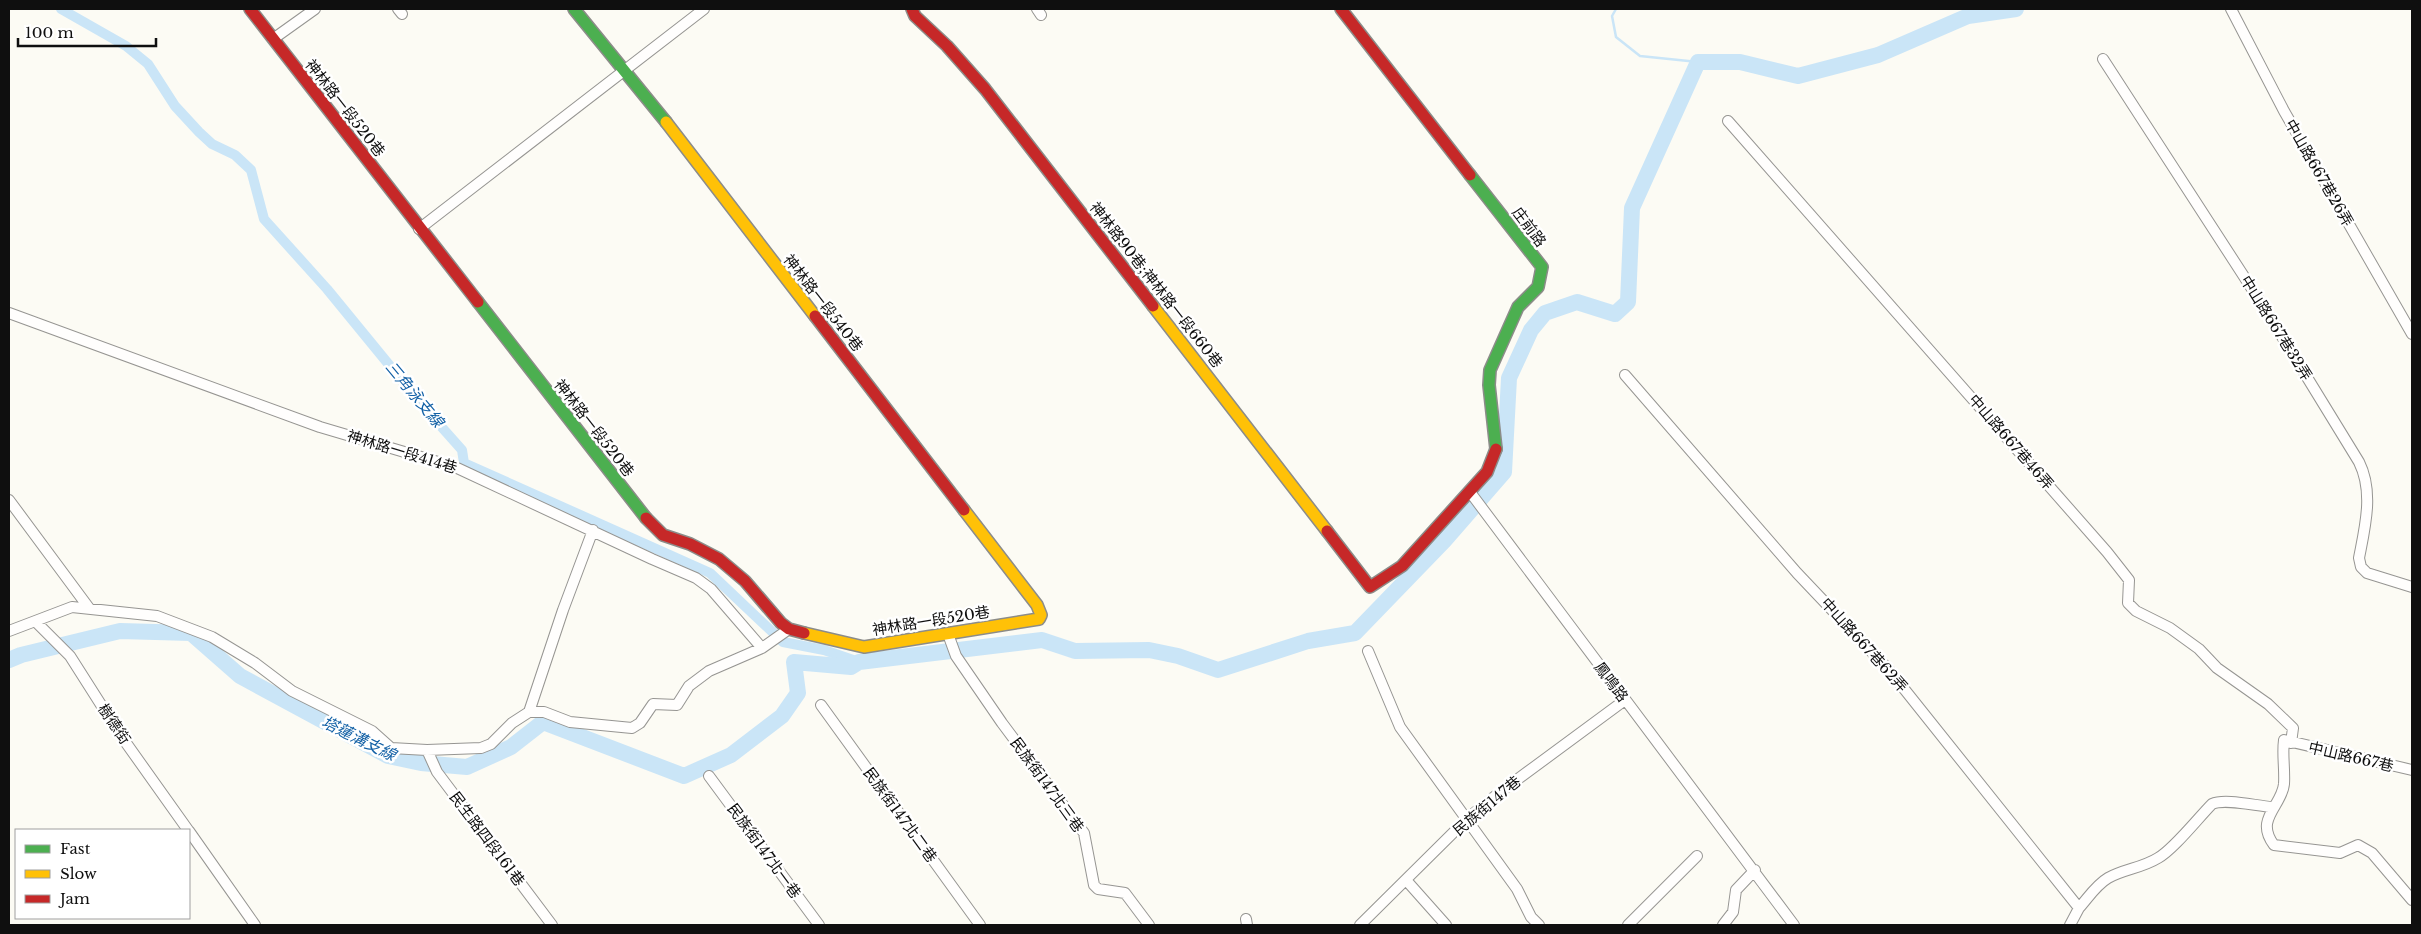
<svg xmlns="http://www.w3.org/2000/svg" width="2421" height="934" font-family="'Libre Baskerville','Noto Sans TC',serif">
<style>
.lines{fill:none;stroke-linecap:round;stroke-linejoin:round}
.stream{stroke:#cae5f7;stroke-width:2.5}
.canal{stroke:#cae5f7;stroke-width:10}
.river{stroke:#cae5f7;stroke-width:16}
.street-casing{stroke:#969592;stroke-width:12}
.fast-casing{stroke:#8c8c89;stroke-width:14}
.slow-casing{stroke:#8c8c89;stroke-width:14}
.jam-casing{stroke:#8c8c89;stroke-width:14}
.street{stroke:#fffefd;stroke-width:10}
.fast{stroke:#4caf50;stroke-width:11}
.slow{stroke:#ffc107;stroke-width:11}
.jam{stroke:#c62828;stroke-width:11}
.labels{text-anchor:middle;stroke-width:5;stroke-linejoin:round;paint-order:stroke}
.street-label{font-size:15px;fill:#0f0f0f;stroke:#fff}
.water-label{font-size:16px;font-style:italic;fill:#1361a6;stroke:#fff}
</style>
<rect width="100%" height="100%" fill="#fcfbf4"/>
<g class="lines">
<!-- stream -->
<path class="stream" d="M 1616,9 L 1612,16 L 1616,37 L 1640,56 L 1698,62"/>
<!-- canal -->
<path class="canal" d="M 61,9 L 126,46 L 148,64 L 175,106 L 199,132 L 212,144 L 235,155 L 251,170 L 264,219 L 327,289 L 422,405 L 462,450 L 464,463 L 710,573 L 783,642 L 824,650 L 859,662"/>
<!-- river -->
<path class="river" d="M 9,660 L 21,655 L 120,631 L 191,633 L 240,676 L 388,756 L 421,763 L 467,767 L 511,747 L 543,722 L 684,776 L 731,755 L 782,716 L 798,693 L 794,662 L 851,667 L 859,662 L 1042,640 L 1075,651 L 1149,650 L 1178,656 L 1218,670 L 1308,641 L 1355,633 L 1444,541 L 1504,472 L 1509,378 L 1531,330 L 1545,313 L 1577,302 L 1615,314 L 1628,302 L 1632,208 L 1698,62 L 1740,62 L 1798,76 L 1878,55 L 1968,16 L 2016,9"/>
<defs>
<path id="street" d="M 398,9 L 402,14
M 1037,9 L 1041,15
M 2231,9 L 2284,111 L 2412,334
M 273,39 L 315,9
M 2103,59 L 2267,312 L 2359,462 C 2374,492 2365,527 2359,558 L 2361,567 L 2367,573 L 2412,587
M 1728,121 L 2107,552 L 2129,580 L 2128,603 L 2136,611 L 2170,628 L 2199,649 L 2217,668 L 2268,704 L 2293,728 L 2291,743
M 419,229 L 704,9
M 9,313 L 320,427 L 455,467 L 652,559 L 696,578 L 711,589 L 762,648
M 1625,375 L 1797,573 L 1889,670 L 2079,908 L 2070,925
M 1470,492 L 1794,925
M 9,500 L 89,608
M 36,622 L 70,656 L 119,733 L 188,830
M 9,631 L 72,607 L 157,616 L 212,637 L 255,663 L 292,691 L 372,731 L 391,748 L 427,750 L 481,748 L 491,744 L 512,723 L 529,712 L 544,712 L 570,722 L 632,728 L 640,723 L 653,704 L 677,705 L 689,686 L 709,671 L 762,648 L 789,629
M 948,634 L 956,656 L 1002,723 L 1084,833 L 1094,885 L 1098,889 L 1125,893 L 1149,925
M 1368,651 L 1400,727 L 1517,889 L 1531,917 L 1539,925
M 821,705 L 980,925
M 529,712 L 563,610 L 593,530
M 427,750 L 437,772 L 552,925
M 2412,770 L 2284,740 C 2282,754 2285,769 2284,784 C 2282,806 2254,819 2274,845 L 2340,853 L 2358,845 L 2372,853 L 2412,900
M 709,776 L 819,925
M 189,831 L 255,925
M 1406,880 L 1446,925
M 2079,908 C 2088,898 2096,885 2108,878 C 2124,869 2142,868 2158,858 C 2173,850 2199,817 2212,804 C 2225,798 2256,806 2272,807
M 1246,919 L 1247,925
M 1360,925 L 1467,819 L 1499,793 L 1625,700
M 1628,925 L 1697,856
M 1723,925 L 1733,912 L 1736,890 L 1755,870"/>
<path id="fast" d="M 574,9 L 666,122
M 1470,175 L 1542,267 L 1538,287 L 1518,307 L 1490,370 L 1489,385 L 1496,449
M 478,302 L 646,518"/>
<path id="slow" d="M 666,122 L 815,316
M 1153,306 L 1327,531
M 804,633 L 864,647 L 1039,619 L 1041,615 L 1037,605 L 964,510"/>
<path id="jam" d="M 250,9 L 478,302
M 912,9 L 915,16 L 947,46 L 985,89 L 1153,306
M 1341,9 L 1470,175
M 815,316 L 964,510
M 646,518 L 663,535 L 690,544 L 719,559 L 745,581 L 781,623 L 789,629 L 804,633
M 1327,531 L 1370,587 L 1402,566 L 1487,472 L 1496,449"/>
</defs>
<!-- street casing -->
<use href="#street" class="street-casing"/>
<!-- fast casing -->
<use href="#fast" class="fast-casing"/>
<!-- slow casing -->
<use href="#slow" class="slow-casing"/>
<!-- jam casing -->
<use href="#jam" class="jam-casing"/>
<!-- street -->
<use href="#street" class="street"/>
<!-- fast -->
<use href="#fast" class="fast"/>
<!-- slow -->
<use href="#slow" class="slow"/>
<!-- jam -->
<use href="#jam" class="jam"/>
</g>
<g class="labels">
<!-- street labels -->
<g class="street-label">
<text transform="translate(345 108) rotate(52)" y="5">神林路一段520巷</text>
<text transform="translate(2319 173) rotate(60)" y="5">中山路667巷26弄</text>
<text transform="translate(1529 227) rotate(53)" y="5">庄前路</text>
<text transform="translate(1156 285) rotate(52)" y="5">神林路90巷;神林路一段660巷</text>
<text transform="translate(823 303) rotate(52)" y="5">神林路一段540巷</text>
<text transform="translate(2276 328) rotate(58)" y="5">中山路667巷32弄</text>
<text transform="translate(594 428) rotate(52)" y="5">神林路一段520巷</text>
<text transform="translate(2011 442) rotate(49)" y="5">中山路667巷46弄</text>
<text transform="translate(402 452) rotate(17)" y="5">神林路一段414巷</text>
<text transform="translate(931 621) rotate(-9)" y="5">神林路一段520巷</text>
<text transform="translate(1864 645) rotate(48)" y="5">中山路667巷62弄</text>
<text transform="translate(1611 682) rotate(53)" y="5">鳳鳴路</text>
<text transform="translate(114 724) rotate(56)" y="5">樹德街</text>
<text transform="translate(2351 757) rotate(13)" y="5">中山路667巷</text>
<text transform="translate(1047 785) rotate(54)" y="5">民族街147北三巷</text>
<text transform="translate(1487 806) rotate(-40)" y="5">民族街147巷</text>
<text transform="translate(900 815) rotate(54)" y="5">民族街147北二巷</text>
<text transform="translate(487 839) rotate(53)" y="5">民生路四段161巷</text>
<text transform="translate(764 851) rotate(54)" y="5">民族街147北一巷</text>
</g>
<!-- water labels -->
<g class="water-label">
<text transform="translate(415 394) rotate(50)" y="6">三角泳支線</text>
<text transform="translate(359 738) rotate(26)" y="6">塔蓮溝支線</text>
</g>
</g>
<!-- border -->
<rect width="2421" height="934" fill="none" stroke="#0f0f0f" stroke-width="20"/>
<!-- legend -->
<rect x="15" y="829" width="175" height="90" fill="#ffffff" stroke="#9f9f9f"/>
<rect x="25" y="845" width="25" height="8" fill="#4caf50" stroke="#9f9f9f"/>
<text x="60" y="854" font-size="15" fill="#0f0f0f">Fast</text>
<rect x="25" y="870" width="25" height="8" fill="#ffc107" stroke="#9f9f9f"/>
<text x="60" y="879" font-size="15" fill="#0f0f0f">Slow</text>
<rect x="25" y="895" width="25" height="8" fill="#c62828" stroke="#9f9f9f"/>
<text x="60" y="904" font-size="15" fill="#0f0f0f">Jam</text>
<!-- scale -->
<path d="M18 38v8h138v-8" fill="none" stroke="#0f0f0f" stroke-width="2.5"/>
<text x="25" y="38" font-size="15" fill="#0f0f0f" stroke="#ffffff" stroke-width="4" paint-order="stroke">100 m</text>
</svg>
